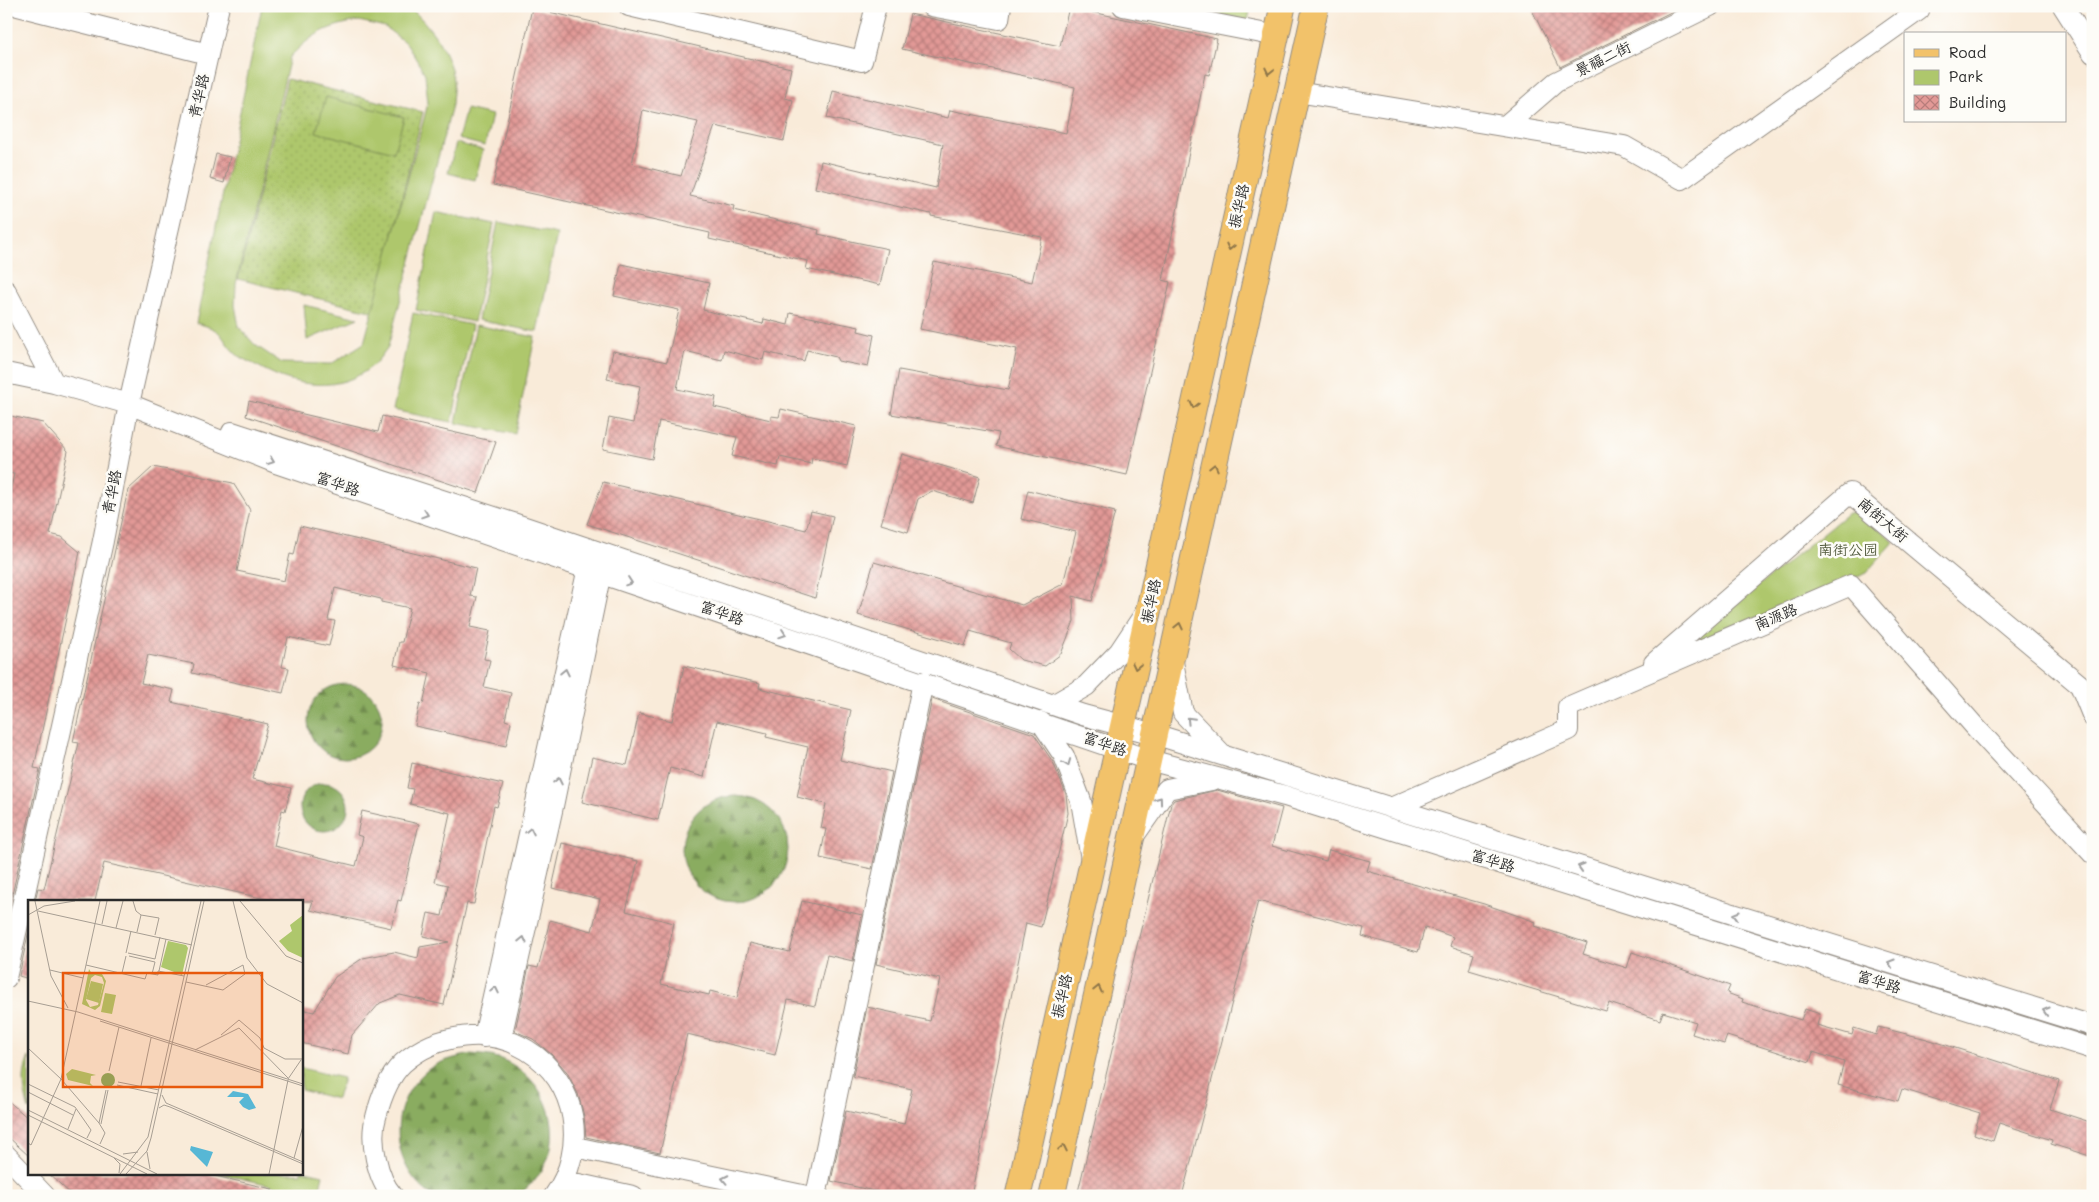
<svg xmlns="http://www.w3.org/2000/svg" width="2099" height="1202" font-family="Mali,'LXGW WenKai TC',sans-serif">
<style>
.grass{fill:url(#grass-dots);stroke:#6c794c}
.forest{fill:url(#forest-firs);stroke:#5a6c46}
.park{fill:#aec76c;stroke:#6c794c;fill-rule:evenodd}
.building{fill:url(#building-cross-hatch);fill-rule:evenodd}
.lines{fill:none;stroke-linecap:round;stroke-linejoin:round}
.minor-casing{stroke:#928b82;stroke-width:22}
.major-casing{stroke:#928b82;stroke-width:27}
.minor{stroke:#fff;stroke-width:20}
.major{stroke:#f2c26a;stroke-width:25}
.oneway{stroke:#8e764a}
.oneway2{stroke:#a0a0a0}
.labels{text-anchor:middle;stroke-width:5;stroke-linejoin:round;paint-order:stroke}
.street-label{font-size:15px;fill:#2b2b2b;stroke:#fdfcf7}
.park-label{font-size:15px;fill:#525a3e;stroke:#fdfcf7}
.inset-road{fill:none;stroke:#a79e93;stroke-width:1}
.view{fill:#e8590c;fill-opacity:0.15;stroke:#e8590c;stroke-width:2.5}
.inset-edge{fill:none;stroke:#2b2b2b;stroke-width:2.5}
</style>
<defs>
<pattern id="grass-dots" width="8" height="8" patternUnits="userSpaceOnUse" patternTransform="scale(1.25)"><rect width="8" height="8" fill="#aec76c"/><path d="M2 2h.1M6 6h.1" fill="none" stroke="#96ab5e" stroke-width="1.8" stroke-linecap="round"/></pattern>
<pattern id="forest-firs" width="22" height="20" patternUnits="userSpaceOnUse" patternTransform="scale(1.25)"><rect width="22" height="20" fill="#8aac60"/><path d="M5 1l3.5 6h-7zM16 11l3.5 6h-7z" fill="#718c4f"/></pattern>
<pattern id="building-cross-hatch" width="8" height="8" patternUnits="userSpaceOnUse" patternTransform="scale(1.25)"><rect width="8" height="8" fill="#e29996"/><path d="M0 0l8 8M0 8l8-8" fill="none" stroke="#b77d7b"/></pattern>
</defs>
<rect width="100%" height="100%" fill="#fdfcf7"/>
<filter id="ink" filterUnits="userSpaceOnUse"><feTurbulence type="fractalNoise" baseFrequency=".02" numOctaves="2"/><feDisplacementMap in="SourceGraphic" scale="10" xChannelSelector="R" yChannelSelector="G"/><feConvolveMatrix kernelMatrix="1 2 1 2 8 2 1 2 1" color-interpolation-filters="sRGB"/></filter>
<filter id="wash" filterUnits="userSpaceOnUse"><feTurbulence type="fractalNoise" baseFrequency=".0096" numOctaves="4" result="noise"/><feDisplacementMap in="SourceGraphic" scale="20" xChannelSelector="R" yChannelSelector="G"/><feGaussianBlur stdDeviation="1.12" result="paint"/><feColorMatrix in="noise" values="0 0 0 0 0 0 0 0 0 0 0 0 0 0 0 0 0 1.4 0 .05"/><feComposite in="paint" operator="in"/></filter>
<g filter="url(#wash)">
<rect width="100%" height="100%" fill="#f9ebd9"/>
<!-- grass -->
<path class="grass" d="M 287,79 L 423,112 L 374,312 L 238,279 Z"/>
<!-- forest -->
<path class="forest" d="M308 721a37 37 0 1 1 74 0a37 37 0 1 1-74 0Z
M300 807a24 24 0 1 1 48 0a24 24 0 1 1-48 0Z
M682 849a53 53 0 1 1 106 0a53 53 0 1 1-106 0Z
M 471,1054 C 480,1055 490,1055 498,1058 C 539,1072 564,1119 547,1161 C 541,1175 529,1186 518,1196 L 433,1196 C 391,1169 386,1108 423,1074 C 436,1061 454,1058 471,1054 Z"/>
<!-- park -->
<path class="park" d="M 262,6 L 299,6 L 299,10 L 305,6 L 408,6 C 430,25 450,52 453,81 C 454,89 452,97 452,105 L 388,347 C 383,353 378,362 371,367 C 339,393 297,387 263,369 C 255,364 243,360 236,354 C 217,335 227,331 196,323 ZM 359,21 L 385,27 L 407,44 L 425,74 L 428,103 L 364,343 L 331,364 L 282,363 L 255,345 L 239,327 L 235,305 L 236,284 L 290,57 C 312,34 327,26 359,21 Z
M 1187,6 L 1251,6 L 1248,21 Z
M 326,97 L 404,117 L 394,152 L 316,132 Z
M 466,109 L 492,115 L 485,146 L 458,139 Z
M 456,143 L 483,150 L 475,180 L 448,173 Z
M 436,212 L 494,224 L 474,322 L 416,310 Z
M 498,222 L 557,234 L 537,332 L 478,320 Z
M 304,305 L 358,318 L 307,340 Z
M 413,313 L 472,325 L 452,422 L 393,410 Z
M 476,325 L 535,337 L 515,434 L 456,423 Z
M 1863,512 L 1894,542 L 1867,573 L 1678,651 L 1848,513 Z
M 29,1057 L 29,1110 C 24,1091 21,1077 29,1057 Z
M 301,1068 L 343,1078 L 337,1099 L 301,1090 Z
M 301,1170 L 323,1175 L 318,1196 L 218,1173 L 301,1173 Z"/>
<g id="blocks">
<!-- building -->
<path class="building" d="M 1530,6 L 1683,6 L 1560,67 Z
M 1069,7 L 1217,39 L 1209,75 L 1205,74 L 1163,280 L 1170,282 L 1127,475 L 996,446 L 999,433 L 891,414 L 899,370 L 1008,390 L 1017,349 L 920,329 L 934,262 L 1032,282 L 1042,237 L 931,216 L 931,214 L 815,188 L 821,161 L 936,188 L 943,144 L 827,118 L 833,91 L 948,118 L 950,110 L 1066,133 L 1075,87 L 902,49 L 910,14 L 1060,46 Z
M 532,8 L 791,68 L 785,98 L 793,100 L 784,141 L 715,126 L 690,196 L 734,206 L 733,210 L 819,230 L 818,234 L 888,249 L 880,285 L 806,269 L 808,261 L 709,239 L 710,233 L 493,185 ZM 643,110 L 698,122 L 681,176 L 632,164 Z
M 216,154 L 230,157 L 224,183 L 210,179 Z
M 621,264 L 709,283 L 703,310 L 763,324 L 764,319 L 788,325 L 790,313 L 859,327 L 858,331 L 874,335 L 868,367 L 838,361 L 836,357 L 807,350 L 804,361 L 765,352 L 763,360 L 724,350 L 722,360 L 685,351 L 677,389 L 716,397 L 714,407 L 771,420 L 771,416 L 779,417 L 781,409 L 856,426 L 847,466 L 812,458 L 811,464 L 780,457 L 778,466 L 732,456 L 737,437 L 659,421 L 652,459 L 603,449 L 609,418 L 633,423 L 640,386 L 607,379 L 613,351 L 667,362 L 679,310 L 614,296 Z
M 249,401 L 378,432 L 382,416 L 496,442 L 478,493 L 246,416 Z
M 6,415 L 43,423 L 68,451 L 50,534 L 62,537 L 80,552 L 34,768 L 40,769 L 6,922 L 6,510 L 14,474 L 6,473 Z
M 902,454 L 980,477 L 973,503 L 932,491 L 918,499 L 908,532 L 881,524 Z
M 153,467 L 233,483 L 250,510 L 237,571 L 284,581 L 290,554 L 294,555 L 300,526 L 476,568 L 470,596 L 477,597 L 470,627 L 490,631 L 484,659 L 490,660 L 484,687 L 511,693 L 505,720 L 511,722 L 506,746 L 415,726 L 420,703 L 423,704 L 430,673 L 394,665 L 399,642 L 402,642 L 410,608 L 381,602 L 381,599 L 335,588 L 328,620 L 335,621 L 329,646 L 288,637 L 282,667 L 289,668 L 283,693 L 192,673 L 194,664 L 148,655 L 141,683 L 174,690 L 171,702 L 268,724 L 252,779 L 291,788 L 285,811 L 282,810 L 274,846 L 356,866 L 363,837 L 357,835 L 362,811 L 419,824 L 401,901 L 398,900 L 391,928 L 310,910 L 313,901 L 275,901 L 104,863 L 95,901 L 35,901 L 38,888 L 44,889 L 79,743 L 73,742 L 128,490 Z
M 603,482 L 806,530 L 811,511 L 833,516 L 815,598 L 587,524 Z
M 1028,490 L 1115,512 L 1092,601 L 1073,596 L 1074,621 L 1061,654 L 1045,666 L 1021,660 L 1009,649 L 1011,643 L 970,631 L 965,646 L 858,615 L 874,562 L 1022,605 L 1063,584 L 1076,532 L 1021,519 Z
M 684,666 L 760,683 L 759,688 L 851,710 L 840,760 L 892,772 L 872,869 L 820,858 L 826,829 L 821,828 L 826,804 L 797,797 L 808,747 L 766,737 L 767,733 L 717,721 L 704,777 L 670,768 L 658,820 L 582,802 L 592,757 L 627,765 L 639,713 L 672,721 Z
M 932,699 L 1034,734 L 1053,762 L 1066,794 L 1068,813 L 1041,927 L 1026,923 L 972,1191 L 966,1196 L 895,1196 L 831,1181 L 846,1111 L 904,1124 L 912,1089 L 853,1076 L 867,1007 L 930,1021 L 940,979 L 876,964 Z
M 412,763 L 503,784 L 497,807 L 494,806 L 474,904 L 467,903 L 444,1005 L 400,995 L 380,1003 L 352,1035 L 348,1054 L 301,1043 L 301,1009 L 314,1012 L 335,977 L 363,958 L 394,952 L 418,958 L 420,947 L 449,942 L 423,936 L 428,913 L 442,916 L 448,885 L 435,882 L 450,813 L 410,804 L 413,789 L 407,788 Z
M 1217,790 L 1282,808 L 1272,846 L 1326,861 L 1329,850 L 1370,861 L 1367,871 L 1484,904 L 1536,922 L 1535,926 L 1587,943 L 1583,954 L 1627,968 L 1632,952 L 1730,986 L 1727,993 L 1743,999 L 1742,1002 L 1801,1020 L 1805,1009 L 1820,1014 L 1817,1025 L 1852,1035 L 1854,1028 L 1876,1035 L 1878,1027 L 1927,1039 L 2059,1081 L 2050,1109 L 2093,1123 L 2093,1157 L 2051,1144 L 2052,1140 L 1999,1123 L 1993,1141 L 1974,1134 L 1980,1113 L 1902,1089 L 1898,1101 L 1838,1085 L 1844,1062 L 1813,1052 L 1810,1062 L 1727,1036 L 1724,1044 L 1692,1034 L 1696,1022 L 1663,1012 L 1660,1020 L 1609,1003 L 1606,1011 L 1469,970 L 1474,954 L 1450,946 L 1453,937 L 1425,927 L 1418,952 L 1362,936 L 1364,928 L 1258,901 L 1182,1196 L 1077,1196 L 1171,804 L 1174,800 Z
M 562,843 L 638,861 L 626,911 L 674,923 L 661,984 L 709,995 L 710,991 L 737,998 L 750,943 L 790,952 L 802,901 L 862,915 L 853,961 L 827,955 L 815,1006 L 788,1000 L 775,1055 L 687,1034 L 660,1153 L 586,1137 L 584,1116 L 578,1094 L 567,1072 L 551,1054 L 533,1039 L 515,1031 L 529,966 L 538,968 L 550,920 L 592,931 L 600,899 L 552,888 Z
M 29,930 L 29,979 L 19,976 Z
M 6,1099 L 29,1119 L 29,1156 L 6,1135 Z
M 48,1173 L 202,1173 L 272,1189 L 272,1196 L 73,1196 Z"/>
</g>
</g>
<g filter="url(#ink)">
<use href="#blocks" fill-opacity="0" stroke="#928b82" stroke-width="1"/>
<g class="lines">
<defs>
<path id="minor" d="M 18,6 L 208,54
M 629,6 L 862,61 L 876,6
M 931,6 L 999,19 L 1001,6
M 1123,6 L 1277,36
M 2063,6 L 2093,53
M 1297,92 L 1624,146 L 1682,179 L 1919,10 L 1918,6
M 1505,126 L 1556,82 L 1710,6
M 6,291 L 54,383
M 6,373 L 54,383 L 129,404 L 276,463 L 1149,760 L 1285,796 L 2093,1049
M 232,432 L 513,523 L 1083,715 L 1154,734 L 2093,1026
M 1173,662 L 1183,713 L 1222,754
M 1654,663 L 1850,493 L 2080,685 L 2093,717
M 1053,705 L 1086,686 L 1119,652 L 1145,613
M 1041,722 L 1064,756 L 1081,801 L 1091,859
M 1391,808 L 1568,730 L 1568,707 L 1851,585 L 1977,729 L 2093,854
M 1134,836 L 1167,789 L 1212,780
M 6,978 L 103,541 L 129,404 L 219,6
M 484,1037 L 588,568
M 501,1038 L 552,811 L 601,572
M 575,1147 L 807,1196
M 6,1155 L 45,1196
M 565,1181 L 633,1196
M 393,1196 C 377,1179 369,1139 376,1117 C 381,1098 388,1077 403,1063 C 436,1034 489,1026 527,1050 C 578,1081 588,1149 554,1196
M 816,1196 L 923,682"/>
<path id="major" d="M 1018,1196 L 1283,6
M 1052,1196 L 1316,6"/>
</defs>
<!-- minor casing -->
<use href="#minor" class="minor-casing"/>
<!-- major casing -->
<use href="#major" class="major-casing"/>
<!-- minor -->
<use href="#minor" class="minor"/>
<!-- major -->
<use href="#major" class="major"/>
</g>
<!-- one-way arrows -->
<defs><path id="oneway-chevron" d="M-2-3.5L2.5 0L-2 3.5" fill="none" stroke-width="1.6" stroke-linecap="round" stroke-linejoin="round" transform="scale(1.25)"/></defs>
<g class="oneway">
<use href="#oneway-chevron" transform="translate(1269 71) rotate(103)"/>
<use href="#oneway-chevron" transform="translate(1230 247) rotate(103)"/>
<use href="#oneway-chevron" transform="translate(1194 405) rotate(103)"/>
<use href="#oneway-chevron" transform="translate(1214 467) rotate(-77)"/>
<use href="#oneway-chevron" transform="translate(1179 626) rotate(-77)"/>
<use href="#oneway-chevron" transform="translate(1136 666) rotate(103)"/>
<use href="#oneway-chevron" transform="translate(1098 989) rotate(-77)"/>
<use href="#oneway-chevron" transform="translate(1063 1148) rotate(-78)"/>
</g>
<g class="oneway2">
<use href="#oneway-chevron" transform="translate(271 461) rotate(21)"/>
<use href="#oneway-chevron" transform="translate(425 514) rotate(19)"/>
<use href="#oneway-chevron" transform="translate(629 582) rotate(19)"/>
<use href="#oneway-chevron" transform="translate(783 634) rotate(19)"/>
<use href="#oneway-chevron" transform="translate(565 672) rotate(-78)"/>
<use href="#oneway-chevron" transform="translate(1190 720) rotate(-134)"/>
<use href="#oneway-chevron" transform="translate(1067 763) rotate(69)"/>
<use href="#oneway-chevron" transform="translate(558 781) rotate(-78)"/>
<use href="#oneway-chevron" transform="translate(1159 800) rotate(-54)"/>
<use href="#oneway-chevron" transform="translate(530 831) rotate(-78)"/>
<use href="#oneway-chevron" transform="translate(1581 867) rotate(-163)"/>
<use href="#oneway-chevron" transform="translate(1736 915) rotate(-163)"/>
<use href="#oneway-chevron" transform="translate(523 940) rotate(-77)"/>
<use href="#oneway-chevron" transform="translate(1891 963) rotate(-163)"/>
<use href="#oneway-chevron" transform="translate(495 990) rotate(-78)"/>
<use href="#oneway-chevron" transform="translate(2046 1011) rotate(-163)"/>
<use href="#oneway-chevron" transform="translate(725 1179) rotate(-168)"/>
</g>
</g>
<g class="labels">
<!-- street labels -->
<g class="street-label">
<text transform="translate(1603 59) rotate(-26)" y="5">景福二街</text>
<text transform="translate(199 96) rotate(-77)" y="5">青华路</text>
<text transform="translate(1239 206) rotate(-77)" y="5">振华路</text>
<text transform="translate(338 484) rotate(19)" y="5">富华路</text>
<text transform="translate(112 492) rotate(-79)" y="5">青华路</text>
<text transform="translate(1883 520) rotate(40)" y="5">南街大街</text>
<text transform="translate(1151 601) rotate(-78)" y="5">振华路</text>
<text transform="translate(722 613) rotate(19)" y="5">富华路</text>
<text transform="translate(1776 617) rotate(-23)" y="5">南源路</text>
<text transform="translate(1105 744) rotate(19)" y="5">富华路</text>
<text transform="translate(1493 861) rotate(17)" y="5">富华路</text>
<text transform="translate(1879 982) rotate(17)" y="5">富华路</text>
<text transform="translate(1062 996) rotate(-77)" y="5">振华路</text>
</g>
<!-- park labels -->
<g class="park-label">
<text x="1848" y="555">南街公园</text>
</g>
</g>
<!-- overview -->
<g transform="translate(28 900)">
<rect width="275" height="275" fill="#f9ebd9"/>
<path d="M 63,81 L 75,84 L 71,103 L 58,99 Z" fill="#aec76c"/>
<path d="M73 180a7 7 0 1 1 14 0a7 7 0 1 1-14 0Z" fill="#8aac60"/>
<path d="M 275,15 L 275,58 L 260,51 L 251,41 L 264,31 L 262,25 ZM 140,41 L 158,45 L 160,48 L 154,75 L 133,67 ZM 61,69 L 64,74 L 74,74 L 78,81 L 72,106 L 67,110 L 54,104 ZM 67,75 L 74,77 L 76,83 L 70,105 L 62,107 L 58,100 L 63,78 ZM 77,93 L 88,95 L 84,114 L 73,112 ZM 44,169 L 68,175 L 63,176 L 62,183 L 65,186 L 40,180 L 38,174 Z" fill="#aec76c" fill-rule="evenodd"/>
<path d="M 205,191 L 220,194 L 228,208 L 221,210 L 215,207 L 211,202 L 216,197 L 199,197 ZM 163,246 L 185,252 L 179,267 L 162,250 Z" fill="#57b7d5"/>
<path class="inset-road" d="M 7,1 L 23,76 L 40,108M 105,1 L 108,11 L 113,15 L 109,32M 205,1 L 219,58 L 239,84 L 275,103M 212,1 L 258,56 L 275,63M 10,11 L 164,45M 0,15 L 16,6 L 47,1M 113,15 L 131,18 L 127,35M 74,24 L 79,1M 88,28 L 95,1M 98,53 L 103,31M 100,53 L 127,59 L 132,37M 101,56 L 127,62 L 124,74M 58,65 L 117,79 L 119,73 L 130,75 L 130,71 L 156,76M 22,70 L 55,78M 131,71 L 138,39M 94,73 L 98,56M 158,82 L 195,90 L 217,74 L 215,65 L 178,85M 0,101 L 50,112 L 275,184M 72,121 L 275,186M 193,135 L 211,120 L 232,138 L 236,148 L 257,159 L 275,159M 0,148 L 33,179 L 71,223 L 77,233 L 72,244M 167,150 L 211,128 L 260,178M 81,171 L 91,127M 260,179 L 273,160M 90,182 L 131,190M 0,184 L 47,207 L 63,230 L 59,238M 89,185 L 130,194M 113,186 L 123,138M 0,192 L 45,215M 134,195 L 138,203 L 275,262M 131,208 L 136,205 L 142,207 L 275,264M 0,210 L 129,274M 0,215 L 119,274M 71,223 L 78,190M 73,224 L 80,190M 40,229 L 48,209M 0,243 L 3,245 L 33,179 L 72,1M 119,252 L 122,269M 95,254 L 110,252M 86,258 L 92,264 L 91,273M 266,258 L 275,226M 92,274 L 120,237 L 173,1M 98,274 L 119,251 L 123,238 L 176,1M 241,274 L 260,180"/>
<path class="view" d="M 35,73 L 234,73 L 234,187 L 35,187 Z"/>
<rect width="275" height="275" class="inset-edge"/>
</g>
<!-- margin -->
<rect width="2099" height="1202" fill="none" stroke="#fdfcf7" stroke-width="25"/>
<!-- legend -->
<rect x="1904" y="32" width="162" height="90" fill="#fdfcf7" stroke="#a9a8a5"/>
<rect x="1914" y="49" width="25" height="8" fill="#f2c26a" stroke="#a9a8a5"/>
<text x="1949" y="58" font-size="15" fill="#2b2b2b">Road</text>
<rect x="1914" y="70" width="25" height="15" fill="#aec76c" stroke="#a9a8a5"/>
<text x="1949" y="82" font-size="15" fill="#2b2b2b">Park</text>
<rect x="1914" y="95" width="25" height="15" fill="url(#building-cross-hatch)" stroke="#a9a8a5"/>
<text x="1949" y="108" font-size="15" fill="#2b2b2b">Building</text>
</svg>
